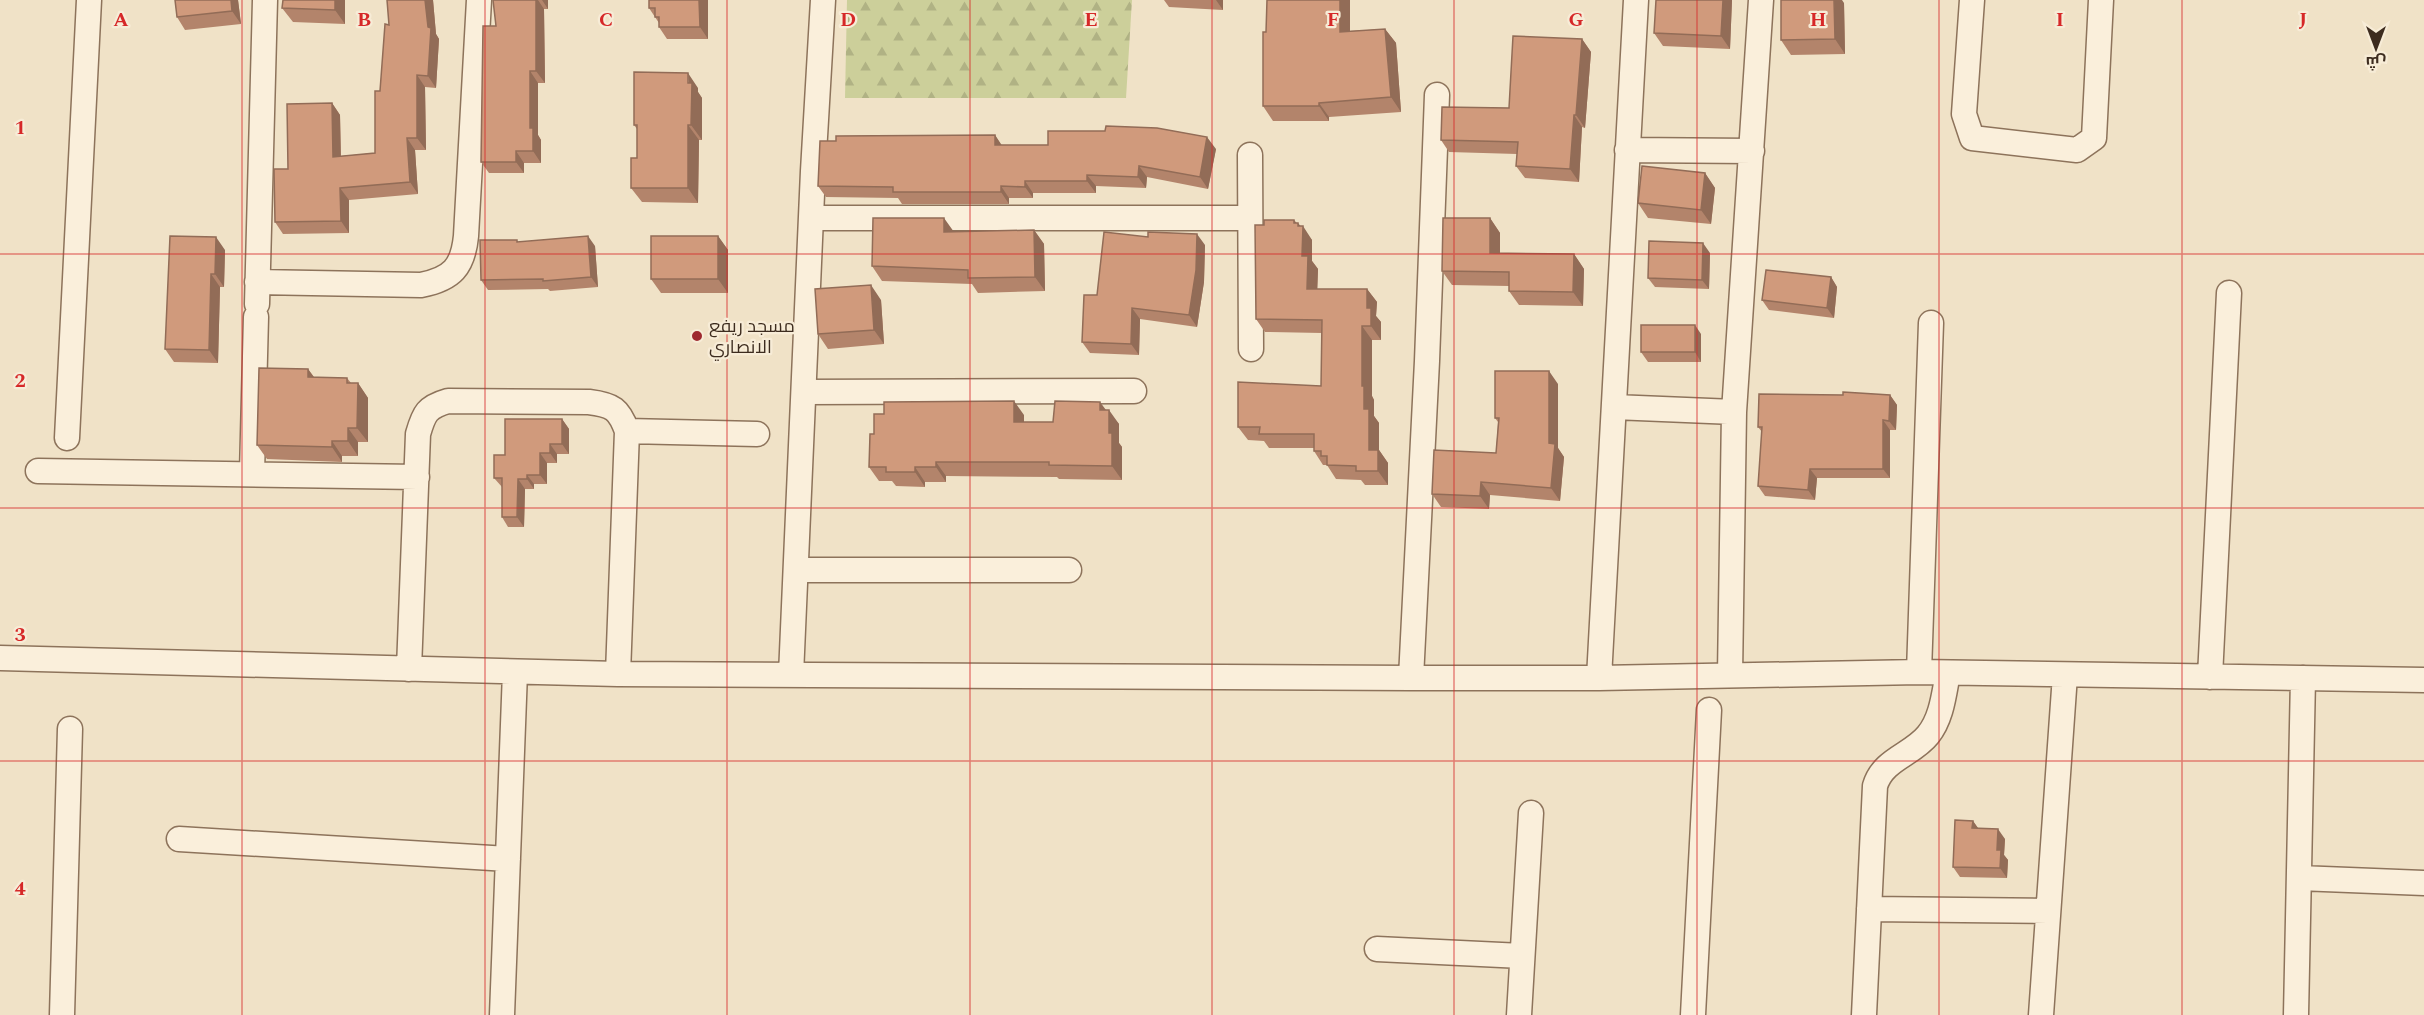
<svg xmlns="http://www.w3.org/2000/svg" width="2424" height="1015" font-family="Spectral,Cairo,serif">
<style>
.forest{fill:url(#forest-firs)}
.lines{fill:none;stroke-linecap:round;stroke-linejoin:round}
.street-casing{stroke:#8d735b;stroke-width:27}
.street{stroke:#faefdb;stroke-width:24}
.wall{fill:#b3846b}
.shaded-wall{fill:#926c57}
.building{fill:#d09a7c;stroke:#926c57;stroke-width:1.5}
.grid{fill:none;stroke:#d62828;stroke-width:1.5;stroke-opacity:0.55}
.poi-dot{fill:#9e292f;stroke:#f7ecd7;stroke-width:2}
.labels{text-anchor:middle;stroke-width:4.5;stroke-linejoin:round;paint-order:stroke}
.poi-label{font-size:18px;fill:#3d2c1f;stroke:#f7ecd7;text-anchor:start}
.grid-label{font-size:20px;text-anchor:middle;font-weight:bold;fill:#d62828;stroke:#f7ecd7;stroke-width:4.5;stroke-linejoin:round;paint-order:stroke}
</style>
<defs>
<pattern id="forest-firs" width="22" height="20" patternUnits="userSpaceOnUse" patternTransform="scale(1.5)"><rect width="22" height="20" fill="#cccf9a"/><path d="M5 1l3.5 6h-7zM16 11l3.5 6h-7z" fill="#b0b284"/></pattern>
</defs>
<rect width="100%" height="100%" fill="#f0e2c7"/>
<!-- forest -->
<path class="forest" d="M 847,0 L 1132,0 L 1126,98 L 845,98 Z"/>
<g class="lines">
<defs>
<path id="street" d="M 1972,0 L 1964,114 L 1972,138 L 2077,150 L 2094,138 L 2101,0
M 1627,150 L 1752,151
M 1250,155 L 1251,349
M 812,218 L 1250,218
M 257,282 L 421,285 C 452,279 463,267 466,236 L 479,0
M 257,304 L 265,0
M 805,392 L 1134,391
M 1614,407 L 1734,412
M 627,431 L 757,434
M 67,438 L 89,0
M 38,471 L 417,477
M 252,473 L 256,317
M 796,570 L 1069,570
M 0,658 L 618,674 L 1411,678 L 1599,678 L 1919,672 L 2424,680
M 409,669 L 418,434 C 424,413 427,407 448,401 L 589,402 C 613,405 619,409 627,431 L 618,674
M 1919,672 L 1931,323
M 791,675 L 813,171 L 823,0
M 1730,675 L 1734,412 L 1761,0
M 2210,677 L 2229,293
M 1411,678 L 1427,361 L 1437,95
M 1599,678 L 1636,0
M 179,839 L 508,859
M 2299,878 L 2424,883
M 1869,909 L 2047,911
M 1377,949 L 1522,956
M 62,1015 L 70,729
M 502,1015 L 515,672
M 1519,1015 L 1531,813
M 1693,1015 L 1709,710
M 1864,1015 L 1875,786 C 1883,759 1912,755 1928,735 C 1942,718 1944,693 1948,673
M 2041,1015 L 2065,675
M 2296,1015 L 2303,678"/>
</defs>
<!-- street casing -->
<use href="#street" class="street-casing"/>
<!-- street -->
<use href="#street" class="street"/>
</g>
<!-- wall -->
<path class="wall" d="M 175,0 L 238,0 L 241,24 L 185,30 L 177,17 Z
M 345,0 L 345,24 L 293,22 L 282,8 Z
M 387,0 L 433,0 L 436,34 L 439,39 L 436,88 L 425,87 L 426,150 L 415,150 L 418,194 L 349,200 L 349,233 L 283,234 L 275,222 L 288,169 L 332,103 L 340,115 L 341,156 L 375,153 L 380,91 L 389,25 Z
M 493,0 L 548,0 L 548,9 L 544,9 L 545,83 L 538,83 L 538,135 L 541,140 L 541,163 L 524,163 L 524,173 L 489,173 L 481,162 L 496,26 Z
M 649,0 L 708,0 L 708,39 L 667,39 L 659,27 L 659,23 L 649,8 Z
M 1164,0 L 1223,0 L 1223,10 L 1169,7 Z
M 1340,0 L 1350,0 L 1350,31 L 1385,29 L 1396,43 L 1401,112 L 1329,117 L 1329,121 L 1273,121 L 1263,106 L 1266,32 Z
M 1732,0 L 1730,49 L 1663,46 L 1654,33 Z
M 1844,3 L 1845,54 L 1791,55 L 1781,40 Z
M 1582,39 L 1591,52 L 1585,128 L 1582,127 L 1579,182 L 1525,178 L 1516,166 L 1517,154 L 1449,152 L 1441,140 L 1509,108 Z
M 698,88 L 698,92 L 702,98 L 702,140 L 699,140 L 698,203 L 642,202 L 631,188 L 637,158 L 637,129 L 634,125 Z
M 995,135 L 1001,145 L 1216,149 L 1208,189 L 1147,177 L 1146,188 L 1096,186 L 1096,193 L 1033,193 L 1033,198 L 1009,198 L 1009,204 L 902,204 L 898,198 L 826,197 L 818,186 L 836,141 Z
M 1705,173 L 1715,188 L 1711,224 L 1648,218 L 1638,203 Z
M 1490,218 L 1500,233 L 1500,253 L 1574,254 L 1584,269 L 1583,306 L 1519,305 L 1509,291 L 1509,286 L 1452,285 L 1442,271 Z
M 1294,220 L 1312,240 L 1312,261 L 1318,269 L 1317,289 L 1367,289 L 1377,302 L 1376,316 L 1381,322 L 1381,340 L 1372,340 L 1372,396 L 1374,400 L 1374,416 L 1379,423 L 1379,450 L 1388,463 L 1388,485 L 1365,485 L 1361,480 L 1336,479 L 1327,465 L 1323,465 L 1314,451 L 1314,448 L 1269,448 L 1264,441 L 1248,440 L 1238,427 L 1321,386 L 1322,333 L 1265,332 L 1256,319 L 1264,225 Z
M 1034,230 L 1044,244 L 1045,291 L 978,293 L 972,284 L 882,281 L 872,266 L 954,232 Z
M 718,236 L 728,250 L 728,293 L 661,293 L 651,279 Z
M 519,242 L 595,246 L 598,287 L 550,291 L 548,289 L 488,290 L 481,280 Z
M 1205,245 L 1204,282 L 1197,327 L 1140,319 L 1139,355 L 1090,353 L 1082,342 L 1097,295 Z
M 225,250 L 224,287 L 220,287 L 218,363 L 174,362 L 165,349 Z
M 1710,253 L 1709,289 L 1655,287 L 1648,278 Z
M 1831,277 L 1837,287 L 1834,318 L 1769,310 L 1762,300 Z
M 881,300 L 884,344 L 828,349 L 818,334 Z
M 1701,334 L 1701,362 L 1648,362 L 1641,352 Z
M 308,369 L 314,377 L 347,378 L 351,383 L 358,383 L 368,398 L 368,442 L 358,442 L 358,456 L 342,456 L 342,462 L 267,459 L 257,445 Z
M 1558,384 L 1558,448 L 1564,457 L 1560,501 L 1490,495 L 1489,509 L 1441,507 L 1432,494 L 1496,453 L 1498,422 L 1495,418 Z
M 1890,395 L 1897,405 L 1896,430 L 1890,430 L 1890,478 L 1817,478 L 1815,500 L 1765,496 L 1758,486 L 1762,432 L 1758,427 Z
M 1106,410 L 1119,424 L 1119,443 L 1122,447 L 1122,480 L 1059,479 L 1057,477 L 946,476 L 946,482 L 925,482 L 925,487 L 896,486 L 892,481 L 879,481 L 869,467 L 874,434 L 1024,415 L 1024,422 L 1053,422 Z
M 562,419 L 569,429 L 569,454 L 557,454 L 557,463 L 547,463 L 547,484 L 534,484 L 534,489 L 525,489 L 524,527 L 508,527 L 502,517 L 502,487 L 494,478 L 505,455 Z
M 1973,821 L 1978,828 L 2005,839 L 2004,855 L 2008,860 L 2007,878 L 1960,877 L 1953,867 Z"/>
<!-- shaded-wall -->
<path class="shaded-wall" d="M 231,0 L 238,0 L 241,24 L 232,11 Z
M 335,0 L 345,0 L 345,24 L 335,10 Z
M 425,0 L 433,0 L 436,34 L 439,39 L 436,88 L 428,76 L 428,27 Z
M 536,0 L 538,0 L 544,9 L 545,83 L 536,71 Z
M 542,0 L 548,0 L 548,9 Z
M 699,0 L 708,0 L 708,39 L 700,27 Z
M 1216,0 L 1223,0 L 1223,10 Z
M 1340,0 L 1350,0 L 1350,47 L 1340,32 Z
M 1723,0 L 1732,0 L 1730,49 L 1721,36 Z
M 1834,0 L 1842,0 L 1844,3 L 1845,54 L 1835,39 Z
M 1385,29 L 1396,43 L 1401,112 L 1391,97 Z
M 1582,39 L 1591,52 L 1585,128 L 1576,115 Z
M 530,71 L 538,83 L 538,135 L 541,140 L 541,163 L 533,151 L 530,128 Z
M 688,73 L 698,88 L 698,92 L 702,98 L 702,140 L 691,125 Z
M 417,75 L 425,87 L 426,150 L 417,138 Z
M 332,103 L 340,115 L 341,169 L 333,157 Z
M 1319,103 L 1329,117 L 1329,121 L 1319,106 Z
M 1574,115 L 1582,127 L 1579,182 L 1570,169 Z
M 688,125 L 699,140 L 698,203 L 688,188 Z
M 995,135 L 1003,147 L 995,145 Z
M 1207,137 L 1216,149 L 1208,189 L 1200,177 Z
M 407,138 L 415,150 L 418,194 L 410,182 Z
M 516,151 L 524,163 L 524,173 L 516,162 Z
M 1139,166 L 1147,177 L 1146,188 L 1138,177 Z
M 1705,173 L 1715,188 L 1711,224 L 1701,210 Z
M 1087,175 L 1096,186 L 1096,193 L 1087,181 Z
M 1025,181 L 1033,193 L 1033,198 L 1025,187 Z
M 1001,186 L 1009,198 L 1009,204 L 1001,192 Z
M 340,188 L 349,200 L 349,233 L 341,221 Z
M 944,218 L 954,232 L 944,232 Z
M 1490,218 L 1500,233 L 1500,268 L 1490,253 Z
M 1294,220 L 1298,226 L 1298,223 L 1303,229 L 1303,226 L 1312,240 L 1312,261 L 1318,269 L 1317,302 L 1307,289 L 1302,256 Z
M 1034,230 L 1044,244 L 1045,291 L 1035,277 Z
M 1197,234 L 1205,245 L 1204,282 L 1197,327 L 1189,315 Z
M 588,236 L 595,246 L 598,287 L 591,277 Z
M 718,236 L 728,250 L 728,293 L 718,279 Z
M 216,237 L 225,250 L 224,287 L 215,274 Z
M 1703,243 L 1710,253 L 1709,289 L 1702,280 Z
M 1574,254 L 1584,269 L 1583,306 L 1573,292 Z
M 211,274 L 220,287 L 218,363 L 209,350 Z
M 1831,277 L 1837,287 L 1834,318 L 1827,308 Z
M 871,285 L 881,300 L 884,344 L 874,330 Z
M 1367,289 L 1377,302 L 1376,316 L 1381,322 L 1381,340 L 1371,326 L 1367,308 Z
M 1132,308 L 1140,319 L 1139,355 L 1131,344 Z
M 1695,325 L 1701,334 L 1701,362 L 1695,352 Z
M 1362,326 L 1372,340 L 1372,396 L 1374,400 L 1374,416 L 1379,423 L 1379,450 L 1388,463 L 1388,485 L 1378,471 L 1369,450 L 1362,386 Z
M 308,369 L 318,383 L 308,377 Z
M 1549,371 L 1558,384 L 1558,448 L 1564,457 L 1560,501 L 1551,488 L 1549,443 Z
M 358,383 L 368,398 L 368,442 L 357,428 Z
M 1890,395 L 1897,405 L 1896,430 L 1889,421 Z
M 1014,401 L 1024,415 L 1024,436 L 1014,422 Z
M 1100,402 L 1109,414 L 1109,410 L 1119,424 L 1119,443 L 1122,447 L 1122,480 L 1112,466 L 1109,433 L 1100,410 Z
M 562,419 L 569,429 L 569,454 L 562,444 Z
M 1883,420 L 1890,430 L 1890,478 L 1883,469 Z
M 348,428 L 358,442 L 358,456 L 348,441 Z
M 332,441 L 342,456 L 342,462 L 332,447 Z
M 550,444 L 557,454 L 557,463 L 550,453 Z
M 540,453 L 547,463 L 547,484 L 540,475 Z
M 936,462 L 946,476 L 946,482 L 936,467 Z
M 915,467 L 925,482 L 925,487 L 915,472 Z
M 1810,469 L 1817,478 L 1815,500 L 1808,490 Z
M 527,475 L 534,484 L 534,489 L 527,479 Z
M 518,479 L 525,489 L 524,527 L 517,517 Z
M 1481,482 L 1490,495 L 1489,509 L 1480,496 Z
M 1973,821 L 1980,831 L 1972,828 Z
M 1998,829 L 2005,839 L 2004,855 L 2008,860 L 2007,878 L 2000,868 L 1997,850 Z"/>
<!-- building -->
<path class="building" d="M 175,0 L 231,0 L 232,11 L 177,17 Z
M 283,0 L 335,0 L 335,10 L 282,8 Z
M 387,0 L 425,0 L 428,27 L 431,28 L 428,76 L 417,75 L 417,138 L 407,138 L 410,182 L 340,188 L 341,221 L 275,222 L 274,169 L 288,169 L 287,104 L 332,103 L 333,157 L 375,153 L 375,91 L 380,91 L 385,24 L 389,25 Z
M 493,0 L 536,0 L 536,71 L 530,71 L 530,128 L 533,128 L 533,151 L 516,151 L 516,162 L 481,162 L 483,26 L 496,26 Z
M 649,0 L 699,0 L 700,27 L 659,27 L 659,17 L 655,17 L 655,8 L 649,8 Z
M 1267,0 L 1340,0 L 1340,32 L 1385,29 L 1391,97 L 1319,103 L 1319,106 L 1263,106 L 1263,32 L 1266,32 Z
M 1656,0 L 1723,0 L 1721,36 L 1654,33 Z
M 1781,0 L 1834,0 L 1835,39 L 1781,40 Z
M 1513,36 L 1582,39 L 1576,115 L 1574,115 L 1570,169 L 1516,166 L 1518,142 L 1441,140 L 1442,107 L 1509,108 Z
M 634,72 L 688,73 L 688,83 L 692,83 L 691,125 L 688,125 L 688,188 L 631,188 L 631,158 L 637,158 L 637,125 L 634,125 Z
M 1106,126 L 1157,128 L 1207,137 L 1200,177 L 1139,166 L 1138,177 L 1087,175 L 1087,181 L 1025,181 L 1025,187 L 1001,186 L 1001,192 L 893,192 L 893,187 L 818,186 L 820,141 L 836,141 L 836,136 L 995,135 L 995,145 L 1048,145 L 1048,131 L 1105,131 Z
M 1642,166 L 1705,173 L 1701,210 L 1638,203 Z
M 873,218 L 944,218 L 944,232 L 1034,230 L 1035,277 L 968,278 L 968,270 L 872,266 Z
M 1443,218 L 1490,218 L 1490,253 L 1574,254 L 1573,292 L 1509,291 L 1509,272 L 1442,271 Z
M 1264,220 L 1294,220 L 1294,223 L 1298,223 L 1298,226 L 1303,226 L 1302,256 L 1308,256 L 1307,289 L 1367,289 L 1367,308 L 1371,308 L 1371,326 L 1362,326 L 1362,386 L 1364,386 L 1364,409 L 1369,409 L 1369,450 L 1378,450 L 1378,471 L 1356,471 L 1356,466 L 1327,465 L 1327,456 L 1321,456 L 1321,451 L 1314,451 L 1314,434 L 1259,434 L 1260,427 L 1238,427 L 1238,382 L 1321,386 L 1322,320 L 1256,319 L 1255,225 L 1264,225 Z
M 1104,232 L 1148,237 L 1148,232 L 1197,234 L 1196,270 L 1189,315 L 1132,308 L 1131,344 L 1082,342 L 1084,295 L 1097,295 Z
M 170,236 L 216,237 L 215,274 L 211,274 L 209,350 L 165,349 Z
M 588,236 L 591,277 L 543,281 L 543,279 L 481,280 L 480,240 L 517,240 L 517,242 Z
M 651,236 L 718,236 L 718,279 L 651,279 Z
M 1649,241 L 1703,243 L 1702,280 L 1648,278 Z
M 1766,270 L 1831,277 L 1827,308 L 1762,300 Z
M 871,285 L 874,330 L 818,334 L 815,289 Z
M 1641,325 L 1695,325 L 1695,352 L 1641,352 Z
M 259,368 L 308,369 L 308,377 L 347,378 L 347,383 L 358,383 L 357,428 L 348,428 L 348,441 L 332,441 L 332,447 L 257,445 Z
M 1495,371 L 1549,371 L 1549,443 L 1555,444 L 1551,488 L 1481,482 L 1480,496 L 1432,494 L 1434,450 L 1496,453 L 1499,418 L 1495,418 Z
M 1843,392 L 1890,395 L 1889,421 L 1883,420 L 1883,469 L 1810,469 L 1808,490 L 1758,486 L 1762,427 L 1758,427 L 1759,394 L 1843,395 Z
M 1014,401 L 1014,422 L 1053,422 L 1055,401 L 1100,402 L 1100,410 L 1109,410 L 1109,433 L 1112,433 L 1112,466 L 1049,465 L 1049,462 L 936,462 L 936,467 L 915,467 L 915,472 L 886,472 L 886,467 L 869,467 L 870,434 L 874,434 L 874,414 L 884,414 L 884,402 Z
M 505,419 L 562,419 L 562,444 L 550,444 L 550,453 L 540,453 L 540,475 L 527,475 L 527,479 L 518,479 L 517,517 L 502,517 L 502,478 L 494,478 L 494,455 L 505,455 Z
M 1955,820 L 1973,821 L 1972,828 L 1998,829 L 1997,850 L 2001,850 L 2000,868 L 1953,867 Z"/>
<!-- grid -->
<path class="grid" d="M 242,0 L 242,1015M 485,0 L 485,1015M 727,0 L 727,1015M 970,0 L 970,1015M 1212,0 L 1212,1015M 1454,0 L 1454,1015M 1697,0 L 1697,1015M 1939,0 L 1939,1015M 2182,0 L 2182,1015M 0,254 L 2424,254M 0,508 L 2424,508M 0,761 L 2424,761"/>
<!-- markers -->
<circle class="poi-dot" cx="697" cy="336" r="6"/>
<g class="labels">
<!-- poi labels -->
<g class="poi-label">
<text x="709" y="332">مسجد ريفع<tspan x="709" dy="21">الانصاري</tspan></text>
</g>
</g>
<g class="grid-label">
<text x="121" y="26">A</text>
<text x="364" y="26">B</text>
<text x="606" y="26">C</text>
<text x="848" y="26">D</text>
<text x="1091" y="26">E</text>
<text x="1333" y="26">F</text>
<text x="1576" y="26">G</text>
<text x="1818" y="26">H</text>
<text x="2060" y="26">I</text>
<text x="2303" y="26">J</text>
<text x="20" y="134">1</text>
<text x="20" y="387">2</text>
<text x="20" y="641">3</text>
<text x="20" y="895">4</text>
</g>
<!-- north arrow -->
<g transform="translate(2376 48) rotate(180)" stroke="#f7ecd7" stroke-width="4.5" paint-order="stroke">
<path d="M0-4.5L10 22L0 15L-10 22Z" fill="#3d2c1f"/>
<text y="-9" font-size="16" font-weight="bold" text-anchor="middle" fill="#3d2c1f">ش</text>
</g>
</svg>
